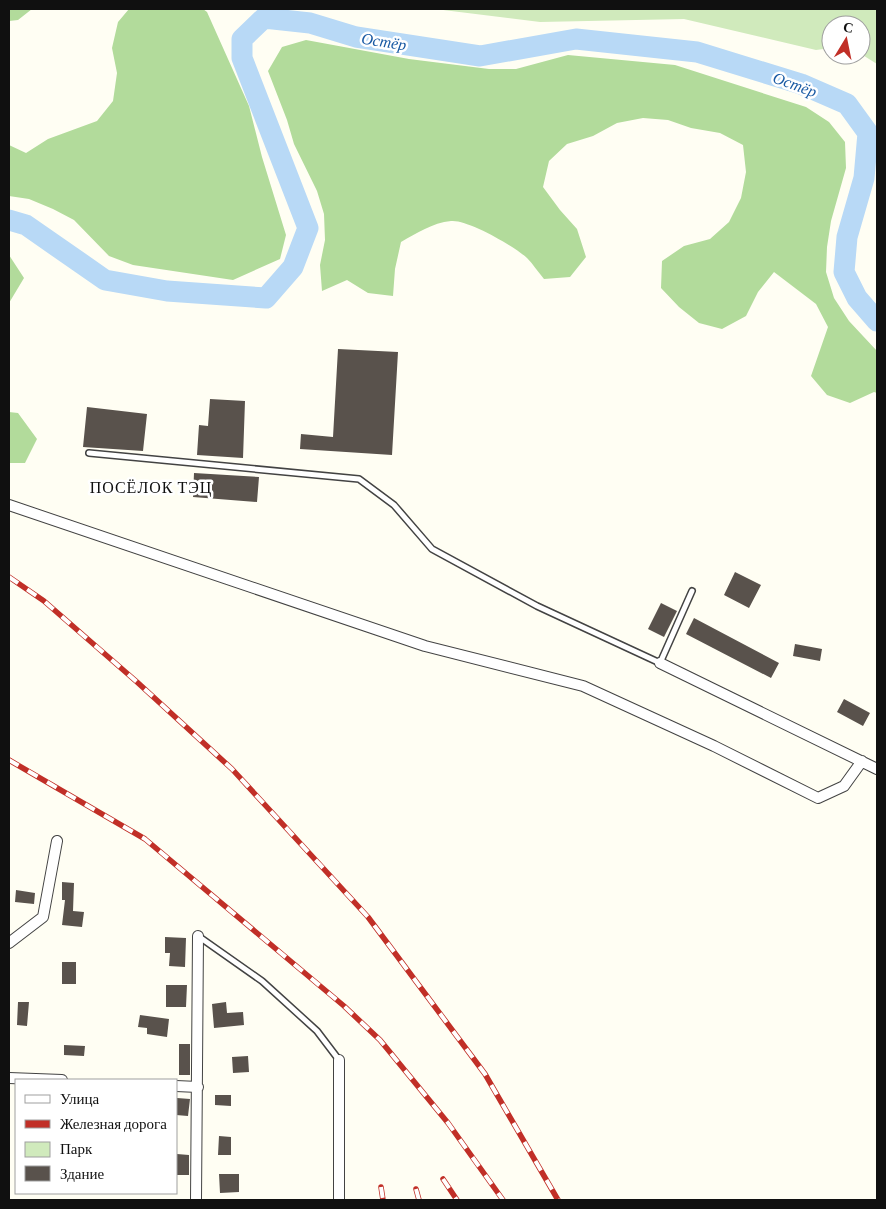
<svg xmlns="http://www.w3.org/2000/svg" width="886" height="1209" font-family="'Crimson Pro',serif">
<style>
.green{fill:#d0eabc}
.forest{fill:#b2db9b}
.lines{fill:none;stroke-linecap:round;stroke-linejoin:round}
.river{stroke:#b8d9f6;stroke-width:21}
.building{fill:#59524c}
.lane-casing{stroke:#434343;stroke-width:8}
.street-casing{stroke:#434343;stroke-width:12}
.lane{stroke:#fff;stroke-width:5}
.street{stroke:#fff;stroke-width:10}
.rail-casing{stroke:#c12f27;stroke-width:5.5}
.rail{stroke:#fff;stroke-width:4;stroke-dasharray:11;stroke-linecap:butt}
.labels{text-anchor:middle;stroke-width:5;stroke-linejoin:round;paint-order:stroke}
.water-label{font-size:16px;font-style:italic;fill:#1859a3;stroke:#fff}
.neighbourhood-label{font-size:16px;letter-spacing:1px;fill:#101010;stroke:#fff}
</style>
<rect width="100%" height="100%" fill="#fffef3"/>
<!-- green -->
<path class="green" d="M 435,9 L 877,9 L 877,64 L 861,54 L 861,25 L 831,25 L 831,48 L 816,50 L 684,19 L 540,22 Z"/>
<!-- forest -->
<path class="forest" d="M 9,9 L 32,9 L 18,20 L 9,21 Z
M 129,9 L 203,9 L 207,12 L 249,106 L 262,157 L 286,235 L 280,259 L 233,280 L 133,265 L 109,256 L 74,220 L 53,209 L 29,199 L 9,196 L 9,145 L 26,153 L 48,139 L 97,121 L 113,101 L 117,73 L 112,48 L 118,22 Z
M 306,40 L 409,59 L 489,69 L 516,69 L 568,55 L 675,65 L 806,107 L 829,122 L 845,142 L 846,168 L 831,221 L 827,247 L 826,272 L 834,298 L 849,321 L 877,351 L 877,393 L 874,392 L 850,403 L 827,395 L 811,376 L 828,327 L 816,304 L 774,272 L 758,292 L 746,316 L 722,329 L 699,323 L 679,307 L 661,288 L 662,261 L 684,246 L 710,239 L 729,222 L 741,198 L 746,172 L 743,145 L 720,133 L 691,128 L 668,120 L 643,118 L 617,123 L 593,136 L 567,144 L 549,161 L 543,187 L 560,210 L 577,229 L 586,257 L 570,277 L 544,279 C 538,272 533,264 527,258 C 514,246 467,219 451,221 C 432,223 417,233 401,242 L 395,269 L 393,296 L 368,293 L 347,280 L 322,291 L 320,265 L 325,240 L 324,214 L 317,191 L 294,144 L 287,120 L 268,71 L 282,47 Z
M 9,255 L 24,278 L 9,303 Z
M 9,412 L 18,413 L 37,439 L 25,463 L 9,463 Z"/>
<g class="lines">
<!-- river -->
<path class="river" d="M 9,220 L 26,225 L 105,280 L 167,291 L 266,298 L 293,267 L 308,228 L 242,58 L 242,39 L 264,18 L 310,23 L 356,37 L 480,56 L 576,39 L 697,52 L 801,84 L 847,104 L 868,133 L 864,178 L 847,237 L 844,272 L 857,298 L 877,321"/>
</g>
<!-- building -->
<path class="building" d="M 338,349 L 398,352 L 392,455 L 300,449 L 301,434 L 333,437 Z
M 210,399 L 245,401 L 243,458 L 197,455 L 199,425 L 208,426 Z
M 87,407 L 147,414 L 143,451 L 83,447 Z
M 194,473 L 259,477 L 257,502 L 193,497 Z
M 735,572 L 761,585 L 749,608 L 724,595 Z
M 661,603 L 677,611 L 664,637 L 648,629 Z
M 694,618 L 779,663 L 771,678 L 686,634 Z
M 795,644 L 822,649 L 820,661 L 793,656 Z
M 844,699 L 870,713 L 863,726 L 837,712 Z
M 62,882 L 74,883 L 73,911 L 84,912 L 82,927 L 62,925 L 65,900 L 62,900 Z
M 16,890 L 35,893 L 34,904 L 15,902 Z
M 165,937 L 186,938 L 185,967 L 169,966 L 170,953 L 165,953 Z
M 62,962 L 76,962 L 76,984 L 62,984 Z
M 166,985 L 187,985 L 186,1007 L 166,1007 Z
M 18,1002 L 29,1002 L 27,1026 L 17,1025 Z
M 226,1002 L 227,1013 L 243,1012 L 244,1025 L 214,1028 L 212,1004 Z
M 140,1015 L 169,1019 L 167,1037 L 147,1034 L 147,1028 L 138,1027 Z
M 179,1044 L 190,1044 L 190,1075 L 179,1075 Z
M 64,1045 L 85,1046 L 84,1056 L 64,1055 Z
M 248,1056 L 249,1072 L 233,1073 L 232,1057 Z
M 215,1095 L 231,1095 L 231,1106 L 215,1105 Z
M 177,1098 L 190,1099 L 188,1116 L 176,1115 Z
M 219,1136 L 231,1137 L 231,1155 L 218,1155 Z
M 177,1154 L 189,1155 L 189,1175 L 176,1175 Z
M 219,1174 L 239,1174 L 239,1192 L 220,1193 Z"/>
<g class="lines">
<defs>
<path id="lane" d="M 89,453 L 359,479 L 394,505 L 432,549 L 537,606 L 660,663 L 692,591
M 198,936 L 262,981 L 317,1031 L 339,1060"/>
<path id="street" d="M 9,505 L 425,646 L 583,686 L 714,746 L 818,798 L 844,786 L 862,761
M 660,663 L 877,769
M 9,943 L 43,917 L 57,841
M 9,1078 L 62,1080
M 176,1086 L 198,1087
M 196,1200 L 198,936
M 339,1200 L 339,1060"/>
</defs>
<!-- lane casing -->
<use href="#lane" class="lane-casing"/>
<!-- street casing -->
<use href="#street" class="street-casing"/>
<!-- lane -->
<use href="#lane" class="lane"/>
<!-- street -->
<use href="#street" class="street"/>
<defs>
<path id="rail" d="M 9,577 L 44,601 L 137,682 L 232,769 L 368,917 L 485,1074 L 558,1200
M 9,760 L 145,839 L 344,1006 L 380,1040 L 448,1123 L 503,1200
M 443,1179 L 457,1200
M 381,1187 L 383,1200
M 416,1189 L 419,1200"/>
</defs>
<!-- rail casing -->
<use href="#rail" class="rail-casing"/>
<!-- rail -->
<use href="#rail" class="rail"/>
</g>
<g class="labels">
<!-- water labels -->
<g class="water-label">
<text transform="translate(384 41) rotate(9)" y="6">Остёр</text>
<text transform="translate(795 84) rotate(20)" y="6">Остёр</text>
</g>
<!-- neighbourhood labels -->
<g class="neighbourhood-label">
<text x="151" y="493">ПОСЁЛОК ТЭЦ</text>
</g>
</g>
<!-- border -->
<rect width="886" height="1209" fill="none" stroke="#101010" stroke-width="20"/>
<!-- legend -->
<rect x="15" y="1079" width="162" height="115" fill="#ffffff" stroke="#9f9f9f"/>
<rect x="25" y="1095" width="25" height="8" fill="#ffffff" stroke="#9f9f9f"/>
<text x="60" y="1104" font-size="15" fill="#101010">Улица</text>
<rect x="25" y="1120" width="25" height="8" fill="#c12f27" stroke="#9f9f9f"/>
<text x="60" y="1129" font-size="15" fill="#101010">Железная дорога</text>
<rect x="25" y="1142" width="25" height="15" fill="#d0eabc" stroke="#9f9f9f"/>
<text x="60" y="1154" font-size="15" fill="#101010">Парк</text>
<rect x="25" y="1166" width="25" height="15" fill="#59524c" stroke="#9f9f9f"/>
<text x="60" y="1179" font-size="15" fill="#101010">Здание</text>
<!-- north arrow -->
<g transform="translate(846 40) rotate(10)"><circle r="24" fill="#ffffff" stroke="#9f9f9f"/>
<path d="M0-4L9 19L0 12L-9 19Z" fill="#c12f27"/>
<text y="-8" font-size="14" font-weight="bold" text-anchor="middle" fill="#101010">С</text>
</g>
</svg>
